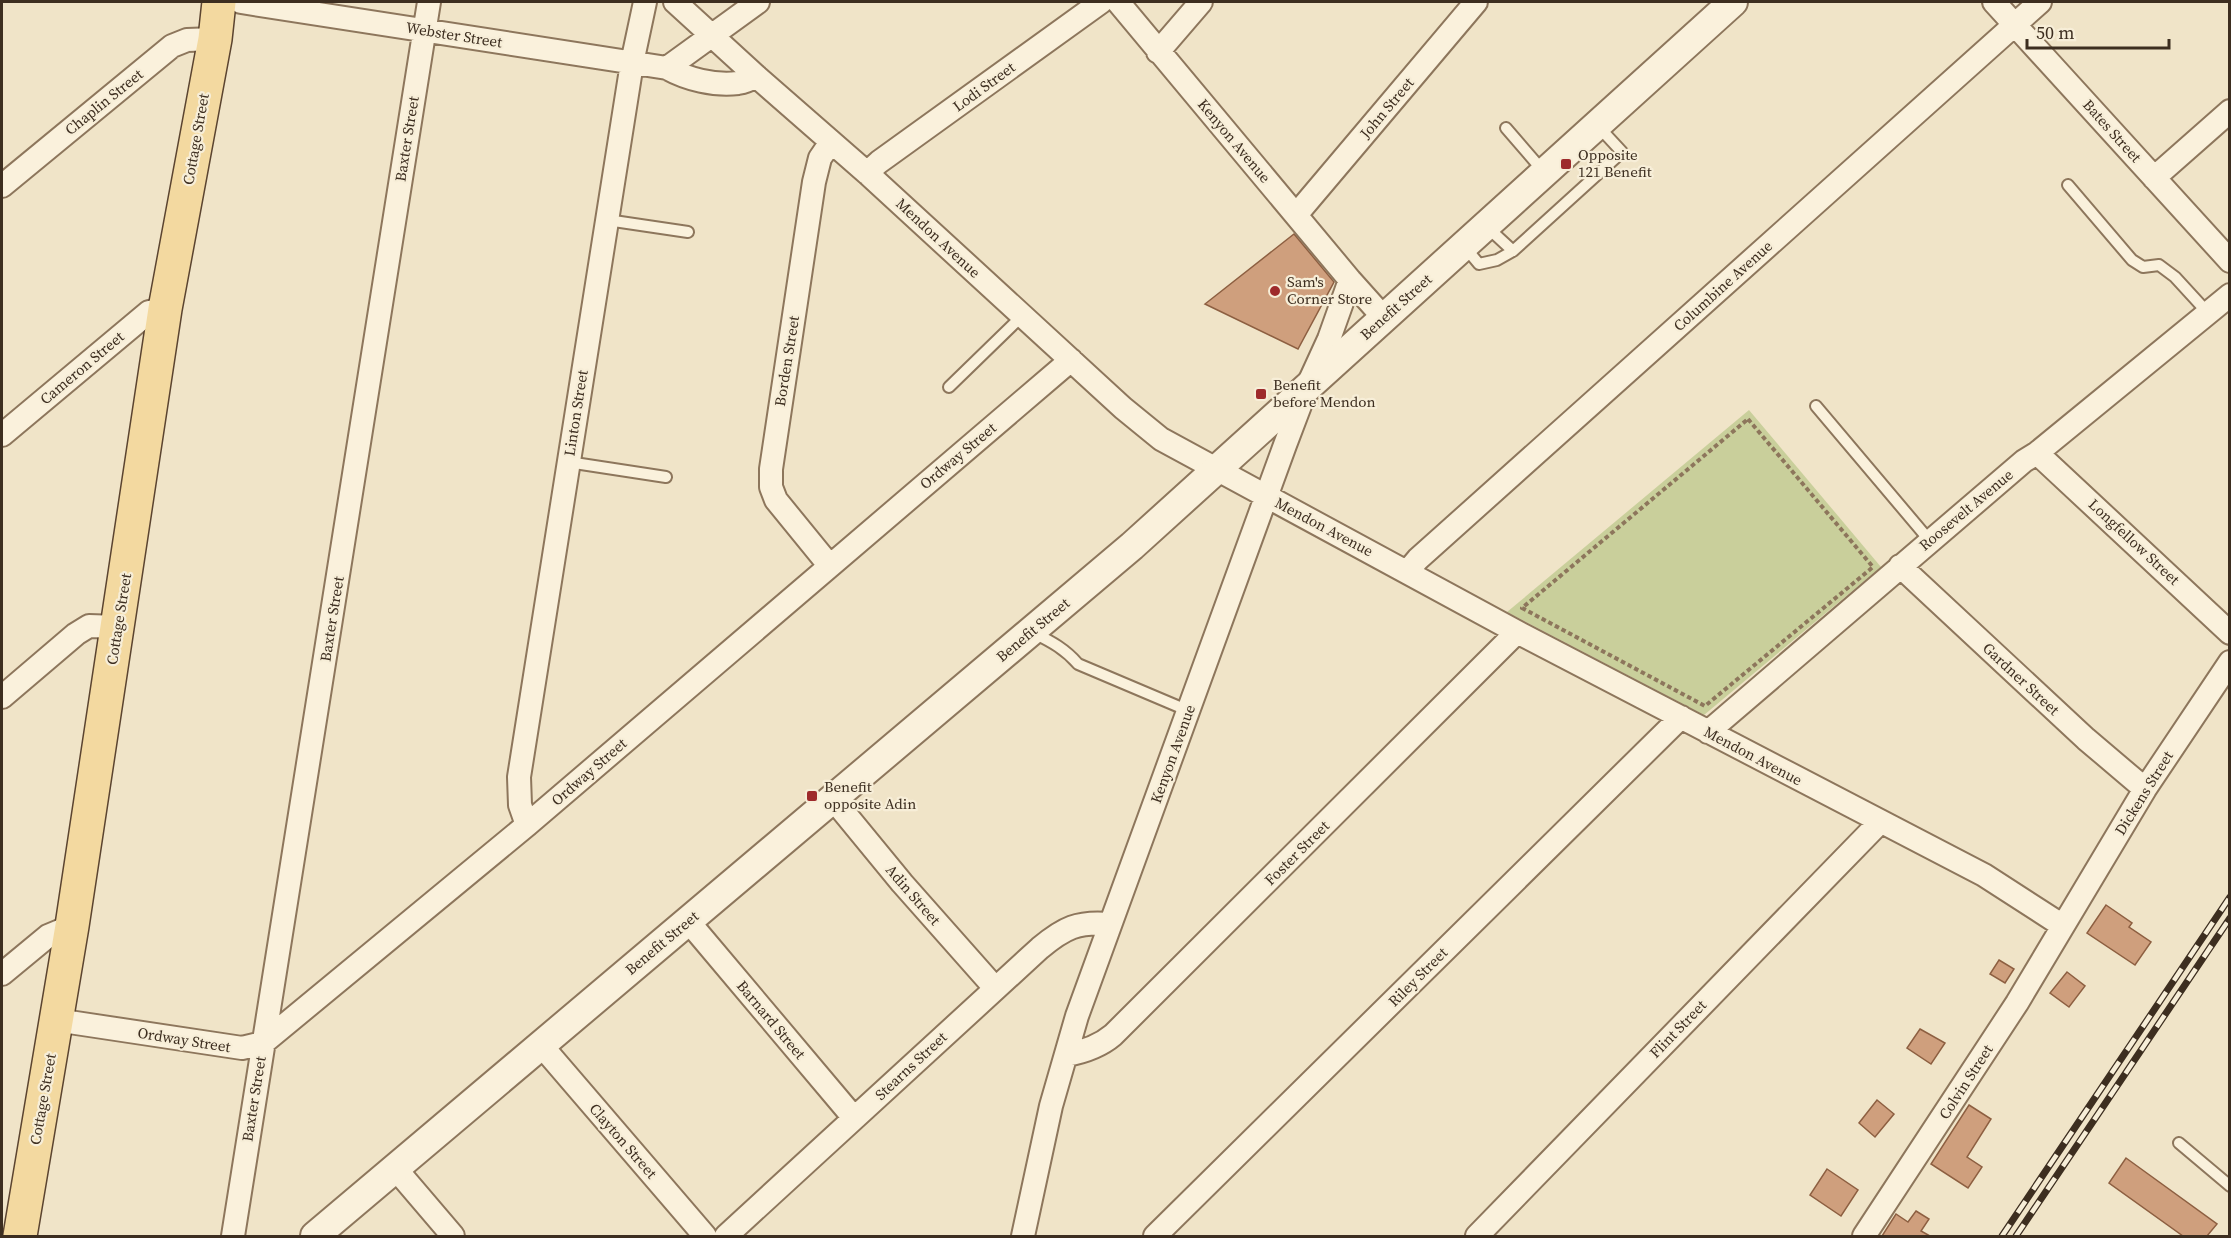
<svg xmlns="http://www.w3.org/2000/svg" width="2231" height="1238" font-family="'Source Serif 4',serif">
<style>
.green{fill:#c9cf9b}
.building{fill:#cf9f7d;stroke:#8d5f41;stroke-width:1.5}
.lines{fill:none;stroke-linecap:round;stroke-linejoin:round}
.service-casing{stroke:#8d765c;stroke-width:14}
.minor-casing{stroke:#8d765c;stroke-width:26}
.tertiary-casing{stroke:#8d765c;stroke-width:32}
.primary-casing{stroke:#5b4430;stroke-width:36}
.path{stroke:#8d765c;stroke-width:4;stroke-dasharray:4.5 3;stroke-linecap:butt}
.service{stroke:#faf1dc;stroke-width:10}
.minor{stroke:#faf1dc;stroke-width:22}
.tertiary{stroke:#faf1dc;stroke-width:28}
.primary{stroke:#f3d9a0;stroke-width:33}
.rail-casing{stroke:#3d2e20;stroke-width:7}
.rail{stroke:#f7eed8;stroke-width:4.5;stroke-dasharray:14;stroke-linecap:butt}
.poi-dot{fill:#9e2a2b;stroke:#f7eed8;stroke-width:2}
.labels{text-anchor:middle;stroke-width:4.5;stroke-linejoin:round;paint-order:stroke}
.street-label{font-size:15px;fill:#3d2e20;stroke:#f7eed8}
.poi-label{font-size:15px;fill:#3d2e20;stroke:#f7eed8;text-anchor:start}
</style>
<rect width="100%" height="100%" fill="#f0e4c8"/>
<!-- green -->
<path class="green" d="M 1749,410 L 1881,567 L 1704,715 L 1507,612 Z"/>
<!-- building -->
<path class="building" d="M 1294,234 L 1334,282 L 1298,349 L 1205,304 Z
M 2106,905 L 2132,923 L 2129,927 L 2151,942 L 2135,965 L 2087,933 Z
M 1999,960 L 2014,969 L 2005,983 L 1990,974 Z
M 2067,972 L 2085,986 L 2069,1007 L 2050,993 Z
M 1920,1029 L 1945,1043 L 1931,1064 L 1907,1048 Z
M 1877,1100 L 1894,1114 L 1875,1137 L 1859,1123 Z
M 1969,1105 L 1991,1119 L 1967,1157 L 1982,1167 L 1968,1188 L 1931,1164 Z
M 2126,1158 L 2217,1224 L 2207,1236 L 2183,1236 L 2109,1183 Z
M 1827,1169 L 1858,1190 L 1841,1216 L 1810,1195 Z
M 1916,1211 L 1929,1219 L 1921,1231 L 1930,1236 L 1882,1236 L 1896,1214 L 1908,1222 Z"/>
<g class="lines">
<defs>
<path id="service" d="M 1506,128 L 1544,172
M 2068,185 L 2132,260 L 2143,267 L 2159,265 L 2175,277 L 2208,313
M 607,220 L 688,232
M 1486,226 L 1513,251 L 1622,152 L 1597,125
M 1464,246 L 1479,264 L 1497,260 L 1513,251
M 949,387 L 1022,316
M 1816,406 L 1930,541
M 568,462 L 666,477
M 1034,633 C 1052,642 1065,649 1078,664 L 1189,711
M 2179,1143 L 2230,1186"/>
<path id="minor" d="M 241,2 L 667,68 C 687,79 714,86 738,83 C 744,82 751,79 756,76
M 675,2 L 756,76 L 867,173 L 1123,408 L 1161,439 L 1517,632 L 1984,875 L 2063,926
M 1118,2 L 1350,280 L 1384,318
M 1994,2 L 2230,261
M 1158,52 L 1201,2
M 667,68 L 758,2
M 867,173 L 879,162 L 1101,2
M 2154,178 L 2230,111
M 2,186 L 172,46 L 187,40 L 215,39
M 1296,215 L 1476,2
M 2,435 L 149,312 L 165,309
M 2037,453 L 2230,633
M 829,565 L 776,500 L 771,487 L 771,469 L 814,182 L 820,158 L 831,142
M 1900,566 L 2086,739 L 2145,789
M 1407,572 L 1418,559 L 2040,2
M 2,697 L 76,634 L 89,626 L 118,627
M 1708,732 L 2024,461 L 2037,453 L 2230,295
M 833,799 L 902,883 L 995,988
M 527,825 L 520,805 L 519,777 L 632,63 L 645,2
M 688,921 L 854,1118
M 2,974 L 48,936 L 72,926
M 56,1020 L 242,1048 L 263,1043 L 527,825 L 1071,360
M 541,1045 L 705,1236
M 1066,1055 C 1083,1052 1100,1046 1113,1035 L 1517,632
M 395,1168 L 453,1236
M 233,1236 L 429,2
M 726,1236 L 1040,948 C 1064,928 1078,921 1110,924
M 1023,1236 L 1051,1106 L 1077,1016 L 1285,445 L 1307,387 L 1329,339 L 1350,280
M 1155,1236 L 1681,717
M 1477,1236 L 1880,822
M 1864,1236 L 2017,1003 L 2145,789 L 2230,662"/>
<path id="tertiary" d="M 315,1236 L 1132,546 L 1733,2"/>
<path id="primary" d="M 20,1236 L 72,926 L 165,309 L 215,39 L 219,2"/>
</defs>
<!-- service casing -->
<use href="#service" class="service-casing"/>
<!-- minor casing -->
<use href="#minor" class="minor-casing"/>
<!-- tertiary casing -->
<use href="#tertiary" class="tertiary-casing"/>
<!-- primary casing -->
<use href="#primary" class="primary-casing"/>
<!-- path -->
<path class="path" d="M 1748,419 L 1873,567 L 1705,706 L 1522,608 Z"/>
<!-- service -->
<use href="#service" class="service"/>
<!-- minor -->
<use href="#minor" class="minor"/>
<!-- tertiary -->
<use href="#tertiary" class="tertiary"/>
<!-- primary -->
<use href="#primary" class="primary"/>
<defs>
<path id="rail" d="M 2002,1236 L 2230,897
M 2016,1236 L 2230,918"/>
</defs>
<!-- rail casing -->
<use href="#rail" class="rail-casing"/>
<!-- rail -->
<use href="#rail" class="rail"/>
</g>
<!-- markers -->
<g class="poi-dot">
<rect x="1560" y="158" width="12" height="12" rx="3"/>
<circle cx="1275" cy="291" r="6"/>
<rect x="1255" y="388" width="12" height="12" rx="3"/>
<rect x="806" y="790" width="12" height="12" rx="3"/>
</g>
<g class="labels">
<!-- street labels -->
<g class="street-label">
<text transform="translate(454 35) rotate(9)" y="5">Webster Street</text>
<text transform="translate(984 87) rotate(-36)" y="5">Lodi Street</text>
<text transform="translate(104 102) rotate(-39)" y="5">Chaplin Street</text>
<text transform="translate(1387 108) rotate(-50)" y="5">John Street</text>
<text transform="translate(2112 131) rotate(48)" y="5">Bates Street</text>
<text transform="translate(196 139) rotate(-80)" y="5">Cottage Street</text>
<text transform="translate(407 139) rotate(-81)" y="5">Baxter Street</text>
<text transform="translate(1234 141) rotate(50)" y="5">Kenyon Avenue</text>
<text transform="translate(938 238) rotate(43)" y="5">Mendon Avenue</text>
<text transform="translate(1723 286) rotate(-42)" y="5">Columbine Avenue</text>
<text transform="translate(1396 307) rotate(-42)" y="5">Benefit Street</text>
<text transform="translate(787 361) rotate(-81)" y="5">Borden Street</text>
<text transform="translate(82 368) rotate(-40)" y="5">Cameron Street</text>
<text transform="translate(576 413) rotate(-81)" y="5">Linton Street</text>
<text transform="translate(958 456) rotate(-40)" y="5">Ordway Street</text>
<text transform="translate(1966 510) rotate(-40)" y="5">Roosevelt Avenue</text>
<text transform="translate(1324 527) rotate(28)" y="5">Mendon Avenue</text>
<text transform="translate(2134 542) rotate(43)" y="5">Longfellow Street</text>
<text transform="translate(119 619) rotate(-81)" y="5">Cottage Street</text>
<text transform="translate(332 619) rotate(-81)" y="5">Baxter Street</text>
<text transform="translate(1033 630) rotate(-40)" y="5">Benefit Street</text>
<text transform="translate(2021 679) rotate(43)" y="5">Gardner Street</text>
<text transform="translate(1173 754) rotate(-70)" y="5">Kenyon Avenue</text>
<text transform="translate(1753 756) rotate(28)" y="5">Mendon Avenue</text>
<text transform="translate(589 772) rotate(-41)" y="5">Ordway Street</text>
<text transform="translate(2144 793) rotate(-58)" y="5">Dickens Street</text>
<text transform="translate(1297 853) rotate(-45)" y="5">Foster Street</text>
<text transform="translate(913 895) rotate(49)" y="5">Adin Street</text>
<text transform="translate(662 943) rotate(-40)" y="5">Benefit Street</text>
<text transform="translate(1418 977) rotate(-45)" y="5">Riley Street</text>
<text transform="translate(771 1020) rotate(50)" y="5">Barnard Street</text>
<text transform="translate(1678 1029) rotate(-46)" y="5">Flint Street</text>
<text transform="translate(184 1040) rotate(9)" y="5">Ordway Street</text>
<text transform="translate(911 1066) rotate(-43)" y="5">Stearns Street</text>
<text transform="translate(1966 1082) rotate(-57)" y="5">Colvin Street</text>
<text transform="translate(43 1099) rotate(-80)" y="5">Cottage Street</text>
<text transform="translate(254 1099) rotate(-81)" y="5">Baxter Street</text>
<text transform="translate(623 1141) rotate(49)" y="5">Clayton Street</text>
</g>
<!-- poi labels -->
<g class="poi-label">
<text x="1578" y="160">Opposite<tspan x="1578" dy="17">121 Benefit</tspan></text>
<text x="1287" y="287">Sam's<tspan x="1287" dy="17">Corner Store</tspan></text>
<text x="1273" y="390">Benefit<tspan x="1273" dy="17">before Mendon</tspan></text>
<text x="824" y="792">Benefit<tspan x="824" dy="17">opposite Adin</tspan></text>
</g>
</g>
<!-- border -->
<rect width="2231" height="1238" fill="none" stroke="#3d2e20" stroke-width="6"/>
<!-- scale -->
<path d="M2027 39v9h142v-9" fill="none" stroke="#3d2e20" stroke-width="3"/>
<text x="2036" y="39" font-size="18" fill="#3d2e20" stroke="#f7eed8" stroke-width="4.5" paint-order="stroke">50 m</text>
</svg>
